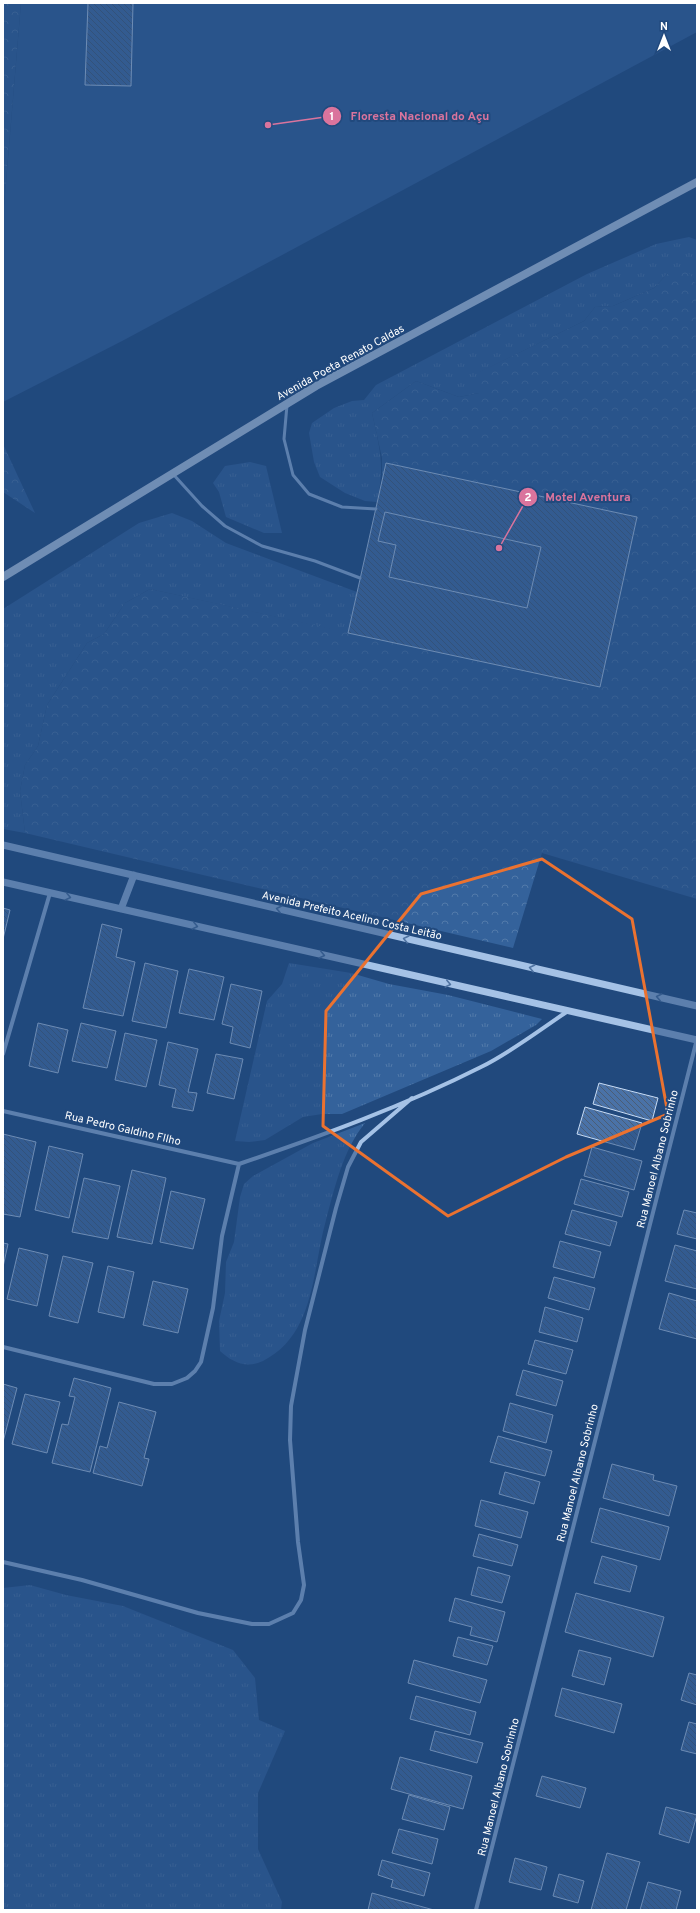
<svg xmlns="http://www.w3.org/2000/svg" width="700" height="1913" font-family="Overpass,sans-serif">
<style>
.grass{fill:url(#grass-tufts)}
.forest{fill:url(#forest-crowns)}
.green{fill:#34629b}
.building{fill:url(#building-back-hatch);stroke:#c8dcf5}
.lines{fill:none;stroke-linecap:round;stroke-linejoin:round}
.service{stroke:#a5c2e6;stroke-width:3}
.minor{stroke:#a5c2e6;stroke-width:4}
.tertiary{stroke:#a5c2e6;stroke-width:7}
.secondary{stroke:#cfdff5;stroke-width:8}
.oneway{stroke:#4f73a2}
.marked{fill:none;stroke:#eb7230;stroke-width:3;stroke-linejoin:round}
.labels{text-anchor:middle;stroke-width:4;stroke-linejoin:round;paint-order:stroke}
.street-label{font-size:11px;fill:#fff;stroke:#21497d}
.leader{fill:none;stroke:#da749d;stroke-width:1.5}
.callout-dot{fill:#da749d;stroke:#21497d;stroke-width:1.5}
.mark-label{font-size:12px;text-anchor:middle;font-weight:bold;fill:#fff}
.callout-label{font-size:12px;text-anchor:middle;font-weight:bold;fill:#da749d;stroke:#21497d;stroke-width:4;stroke-linejoin:round;paint-order:stroke}
</style>
<defs>
<pattern id="grass-tufts" width="24" height="20" patternUnits="userSpaceOnUse"><rect width="24" height="20" fill="#34629b"/><path d="M3 7l-1-3M5 7V3M7 7l1-3M15 17l-1-3M17 17v-4M19 17l1-3" fill="none" stroke="#527aaa"/></pattern>
<pattern id="forest-crowns" width="20" height="18" patternUnits="userSpaceOnUse"><rect width="20" height="18" fill="#34629b"/><path d="M2 6a3 3 0 1 1 6 0M12 15a3 3 0 1 1 6 0" fill="none" stroke="#527aaa"/></pattern>
<pattern id="building-back-hatch" width="6" height="6" patternUnits="userSpaceOnUse"><rect width="6" height="6" fill="#4a72a7"/><path d="M-1 5l2 2M0 0l6 6M5-1l2 2" fill="none" stroke="#4b5d75"/></pattern>
</defs>
<rect width="100%" height="100%" fill="#21497d"/>
<!-- grass -->
<path class="grass" d="M 689,237 L 697,240 L 697,288 L 693,278 L 668,273 L 654,288 L 613,306 L 595,307 L 584,321 L 480,372 L 479,393 L 459,397 L 416,381 L 372,413 C 380,449 385,465 377,502 L 365,501 L 345,493 L 320,477 L 314,462 L 309,433 L 312,423 L 334,408 L 352,401 L 364,400 L 376,385 L 587,274 L 656,244 Z
M 250,462 L 266,466 L 282,533 L 264,533 L 226,517 L 219,492 L 213,483 L 225,466 Z
M 172,513 L 192,521 L 226,543 L 357,592 L 348,633 L 150,589 L 125,603 L 104,634 L 87,643 L 47,705 L 38,746 L 25,765 L 20,791 L 25,833 L 3,829 L 3,609 L 139,523 Z
M 289,963 L 351,973 L 389,984 L 448,995 L 542,1019 L 536,1025 L 491,1051 L 342,1114 L 322,1114 L 303,1117 L 265,1140 L 249,1142 L 235,1141 L 267,1001 L 282,984 Z
M 365,1123 C 343,1150 335,1187 326,1220 C 312,1269 316,1334 263,1361 C 246,1369 232,1362 220,1351 L 219,1321 L 225,1293 L 226,1262 L 234,1242 L 240,1197 L 244,1184 L 253,1176 L 313,1143 Z
M 30,1585 L 66,1595 L 123,1606 L 233,1650 L 255,1678 L 259,1720 L 285,1731 L 258,1793 L 258,1849 L 282,1902 L 281,1910 L 3,1910 L 3,1588 Z"/>
<!-- forest -->
<path class="forest" d="M 3,3 L 21,3 L 3,218 Z
M 685,269 L 693,278 L 697,288 L 697,899 L 542,853 L 513,948 L 25,833 L 20,791 L 25,765 L 38,746 L 47,705 L 87,643 L 104,634 L 125,603 L 150,589 L 600,687 L 637,517 L 386,463 L 382,479 L 382,458 L 372,413 L 416,381 L 459,397 L 479,393 L 479,372 L 584,321 L 595,307 L 613,306 L 654,288 L 668,273 Z
M 3,444 L 35,513 L 3,492 Z"/>
<!-- green -->
<path class="green" d="M 21,3 L 697,3 L 697,32 L 124,340 L 3,402 L 3,218 Z"/>
<!-- building -->
<path class="building" d="M 88,3 L 133,3 L 131,86 L 85,85 Z
M 386,463 L 637,517 L 600,687 L 348,633 Z
M 385,512 L 541,547 L 527,608 L 389,577 L 396,545 L 378,541 Z
M 3,908 L 10,910 L 3,939 Z
M 102,924 L 122,929 L 116,957 L 135,962 L 123,1016 L 83,1008 Z
M 145,963 L 178,971 L 166,1028 L 132,1021 Z
M 189,969 L 224,977 L 214,1020 L 179,1013 Z
M 231,984 L 262,991 L 250,1048 L 230,1043 L 233,1027 L 222,1024 Z
M 38,1023 L 68,1030 L 58,1073 L 29,1066 Z
M 81,1023 L 116,1031 L 107,1068 L 72,1061 Z
M 125,1033 L 157,1040 L 146,1087 L 115,1080 Z
M 168,1042 L 198,1049 L 188,1092 L 197,1093 L 193,1111 L 172,1107 L 176,1089 L 159,1085 Z
M 216,1054 L 243,1059 L 234,1099 L 207,1093 Z
M 599,1083 L 658,1098 L 652,1121 L 593,1104 Z
M 585,1107 L 642,1123 L 634,1150 L 577,1134 Z
M 3,1134 L 36,1142 L 20,1217 L 3,1214 Z
M 49,1146 L 83,1154 L 69,1218 L 35,1210 Z
M 592,1147 L 642,1161 L 634,1190 L 584,1176 Z
M 132,1170 L 166,1178 L 152,1244 L 117,1237 Z
M 84,1178 L 120,1186 L 108,1239 L 72,1232 Z
M 581,1179 L 629,1192 L 622,1217 L 574,1204 Z
M 171,1191 L 205,1199 L 193,1249 L 160,1242 Z
M 572,1210 L 617,1222 L 610,1246 L 565,1234 Z
M 684,1210 L 697,1213 L 697,1239 L 677,1234 Z
M 560,1241 L 601,1252 L 594,1278 L 553,1267 Z
M 3,1243 L 8,1244 L 3,1267 Z
M 675,1245 L 697,1251 L 697,1289 L 665,1281 Z
M 19,1248 L 48,1255 L 37,1306 L 7,1299 Z
M 63,1256 L 93,1263 L 78,1323 L 49,1316 Z
M 108,1266 L 134,1272 L 124,1318 L 98,1312 Z
M 554,1277 L 595,1288 L 589,1310 L 548,1298 Z
M 153,1281 L 188,1289 L 178,1333 L 143,1325 Z
M 669,1293 L 697,1301 L 697,1339 L 659,1329 Z
M 545,1307 L 583,1318 L 577,1342 L 539,1332 Z
M 535,1340 L 573,1350 L 566,1374 L 528,1364 Z
M 523,1370 L 563,1381 L 556,1406 L 516,1395 Z
M 74,1378 L 111,1388 L 90,1472 L 52,1463 L 62,1424 L 68,1425 L 75,1397 L 69,1396 Z
M 3,1384 L 17,1388 L 3,1442 Z
M 25,1394 L 60,1402 L 47,1453 L 12,1444 Z
M 119,1402 L 156,1412 L 144,1458 L 149,1459 L 142,1486 L 93,1473 L 100,1446 L 107,1448 Z
M 510,1403 L 553,1415 L 546,1443 L 503,1431 Z
M 498,1436 L 552,1451 L 545,1476 L 490,1462 Z
M 612,1464 L 654,1475 L 653,1480 L 677,1486 L 669,1516 L 603,1498 Z
M 505,1472 L 540,1482 L 534,1504 L 499,1494 Z
M 481,1500 L 528,1512 L 521,1538 L 475,1526 Z
M 600,1508 L 669,1527 L 660,1560 L 591,1542 Z
M 479,1534 L 518,1545 L 512,1566 L 473,1556 Z
M 602,1556 L 637,1566 L 630,1592 L 594,1583 Z
M 478,1567 L 510,1576 L 502,1603 L 471,1595 Z
M 576,1593 L 664,1617 L 653,1657 L 565,1632 Z
M 455,1598 L 505,1612 L 497,1642 L 470,1635 L 472,1627 L 449,1621 Z
M 458,1637 L 493,1646 L 487,1665 L 453,1656 Z
M 579,1650 L 611,1658 L 604,1685 L 572,1676 Z
M 414,1660 L 487,1680 L 480,1703 L 408,1683 Z
M 689,1673 L 697,1675 L 697,1705 L 681,1700 Z
M 562,1688 L 622,1704 L 614,1733 L 555,1716 Z
M 416,1696 L 476,1712 L 470,1735 L 410,1719 Z
M 689,1722 L 697,1724 L 697,1754 L 681,1750 Z
M 435,1731 L 483,1743 L 477,1763 L 430,1750 Z
M 400,1757 L 472,1776 L 463,1809 L 391,1789 Z
M 542,1776 L 586,1788 L 580,1808 L 536,1796 Z
M 409,1795 L 450,1807 L 444,1830 L 402,1819 Z
M 666,1807 L 697,1815 L 689,1843 L 659,1834 Z
M 399,1829 L 438,1839 L 432,1864 L 392,1853 Z
M 607,1853 L 640,1862 L 626,1910 L 591,1910 Z
M 515,1858 L 547,1867 L 541,1890 L 509,1882 Z
M 382,1860 L 430,1873 L 424,1896 L 391,1887 L 393,1880 L 378,1875 Z
M 559,1874 L 584,1881 L 578,1903 L 553,1896 Z
M 648,1882 L 681,1891 L 676,1910 L 640,1910 Z
M 372,1893 L 434,1910 L 368,1910 Z"/>
<g class="lines">
<!-- service -->
<path class="service" d="M 287,405 L 284,439 L 293,475 L 309,494 L 342,507 L 376,509
M 173,474 L 202,506 L 225,526 L 262,546 L 315,561 L 360,578"/>
<!-- minor -->
<path class="minor" d="M 3,1054 L 50,893
M 3,1111 L 239,1164
M 3,1347 L 154,1384 L 172,1384 L 187,1378 L 195,1371 L 201,1362 L 213,1308 L 222,1236 L 239,1164 C 321,1136 404,1106 481,1067 C 510,1053 541,1029 568,1011
M 3,1562 L 82,1580 L 198,1613 L 252,1624 L 269,1624 L 293,1613 L 301,1600 L 304,1585 L 298,1542 L 290,1440 L 291,1406 L 305,1330 L 336,1208 L 348,1167 L 361,1142 L 412,1098
M 476,1910 L 697,1039"/>
<!-- tertiary -->
<path class="tertiary" d="M 3,845 L 697,1006
M 3,882 L 697,1040
M 121,909 L 134,875"/>
<!-- secondary -->
<path class="secondary" d="M 3,577 L 316,386 L 697,182"/>
</g>
<!-- one-way arrows -->
<defs><path id="oneway-chevron" d="M-2-3.5L2.5 0L-2 3.5" fill="none" stroke-width="1.6" stroke-linecap="round" stroke-linejoin="round"/></defs>
<g class="oneway">
<use href="#oneway-chevron" transform="translate(68 897) rotate(13)"/>
<use href="#oneway-chevron" transform="translate(279 909) rotate(-167)"/>
<use href="#oneway-chevron" transform="translate(195 926) rotate(13)"/>
<use href="#oneway-chevron" transform="translate(406 939) rotate(-167)"/>
<use href="#oneway-chevron" transform="translate(322 955) rotate(13)"/>
<use href="#oneway-chevron" transform="translate(532 968) rotate(-167)"/>
<use href="#oneway-chevron" transform="translate(448 984) rotate(13)"/>
<use href="#oneway-chevron" transform="translate(659 997) rotate(-167)"/>
</g>
<!-- marked area -->
<path d="M0 0H700V1913H0ZM 542,859 L 632,919 L 668,1114 L 566,1157 L 448,1216 L 323,1126 L 326,1011 L 421,894 Z" fill="#21497d" fill-opacity=".55" fill-rule="evenodd"/>
<path class="marked" d="M 542,859 L 632,919 L 668,1114 L 566,1157 L 448,1216 L 323,1126 L 326,1011 L 421,894 Z"/>
<g class="labels">
<!-- street labels -->
<g class="street-label">
<text transform="translate(340 362) rotate(-29)" y="4">Avenida Poeta Renato Caldas</text>
<text transform="translate(352 915) rotate(13)" y="4">Avenida Prefeito Acelino Costa Leitão</text>
<text transform="translate(123 1128) rotate(13)" y="4">Rua Pedro Galdino FIlho</text>
<text transform="translate(657 1159) rotate(-76)" y="4">Rua Manoel Albano Sobrinho</text>
<text transform="translate(577 1473) rotate(-76)" y="4">Rua Manoel Albano Sobrinho</text>
<text transform="translate(498 1787) rotate(-76)" y="4">Rua Manoel Albano Sobrinho</text>
</g>
</g>
<!-- callouts -->
<path class="leader" d="M268 125L332 116M499 548L528 497"/>
<g class="callout-dot">
<circle cx="268" cy="125" r="4"/>
<circle cx="499" cy="548" r="4"/>
<circle cx="332" cy="116" r="10"/>
<circle cx="528" cy="497" r="10"/>
</g>
<g class="mark-label">
<text x="332" y="120">1</text>
<text x="528" y="501">2</text>
</g>
<g class="callout-label">
<text x="420" y="120">Floresta Nacional do Açu</text>
<text x="588" y="501">Motel Aventura</text>
</g>
<!-- border -->
<rect width="700" height="1913" fill="none" stroke="#ffffff" stroke-width="8"/>
<!-- north arrow -->
<g transform="translate(664 36)" stroke="#21497d" stroke-width="3" paint-order="stroke">
<path d="M0-3L7 15L0 10L-7 15Z" fill="#ffffff"/>
<text y="-6" font-size="11" font-weight="bold" text-anchor="middle" fill="#ffffff">N</text>
</g>
</svg>
